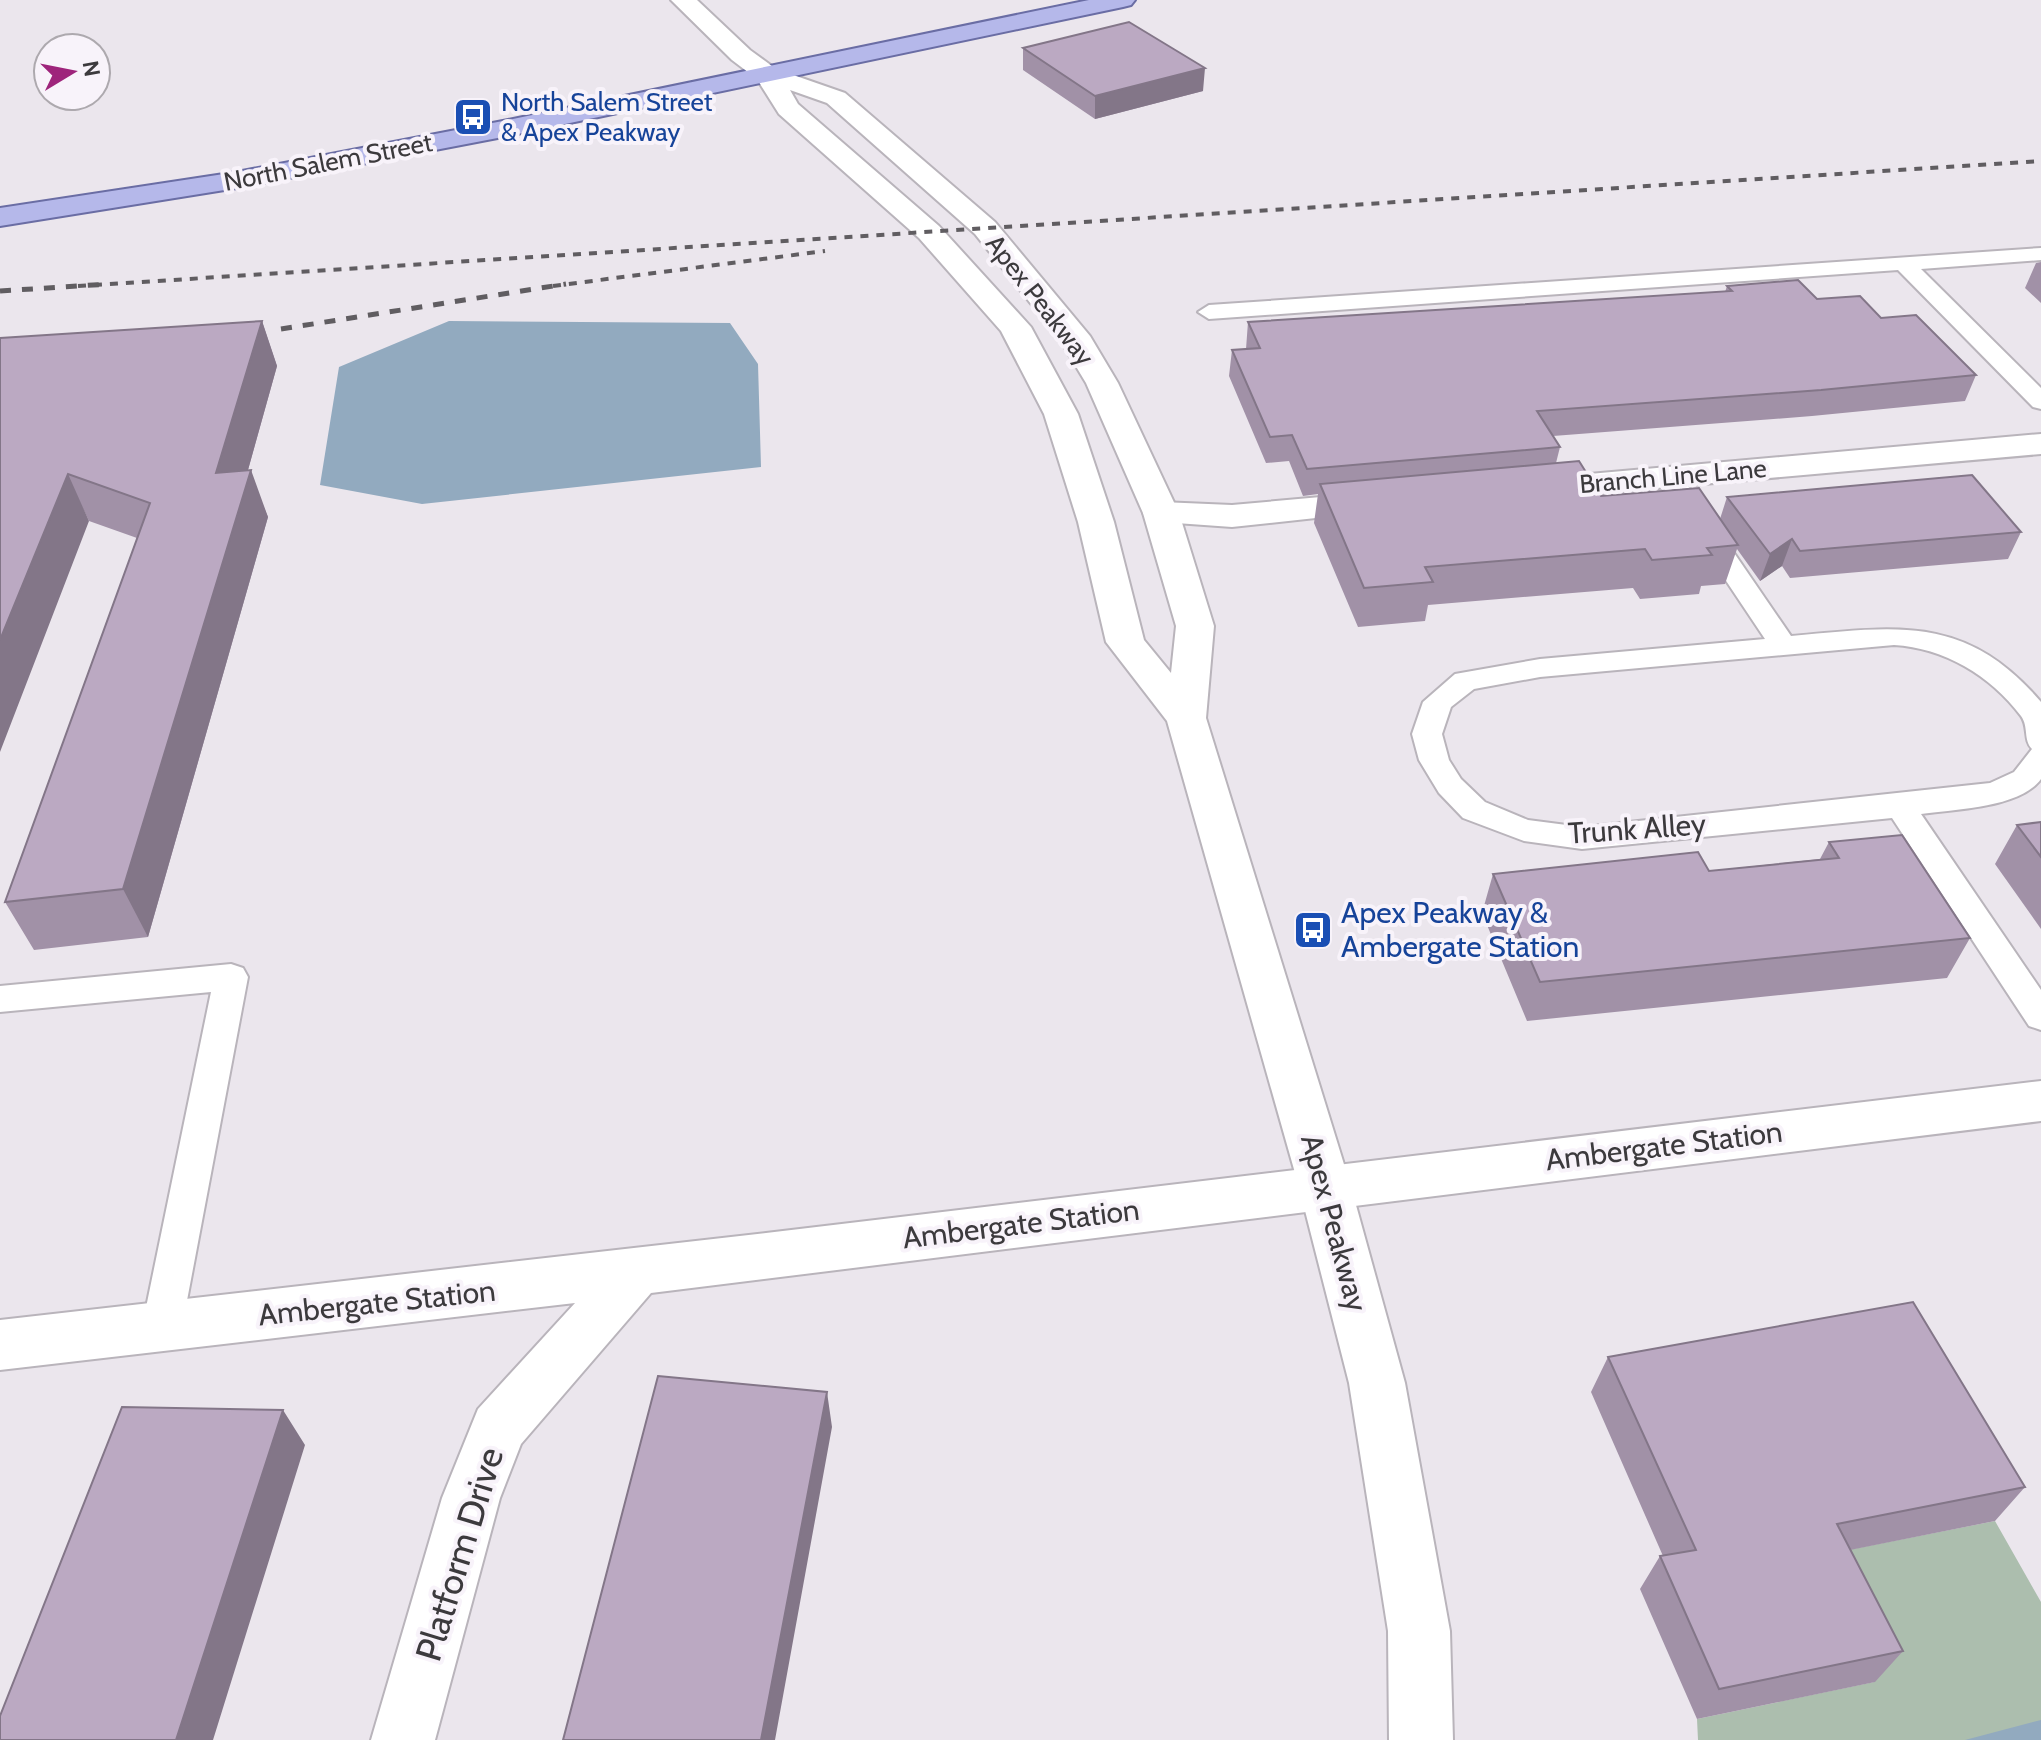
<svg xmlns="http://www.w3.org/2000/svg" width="2041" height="1740" font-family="Cabin,sans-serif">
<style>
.green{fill:#acbeae}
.water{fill:#92aabf}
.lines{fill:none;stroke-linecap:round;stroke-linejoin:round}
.service-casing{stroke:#b9b4bb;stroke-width:4}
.minor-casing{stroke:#b9b4bb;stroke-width:4}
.secondary-casing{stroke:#b9b4bb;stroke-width:4}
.primary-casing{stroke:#6a6da4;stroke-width:4}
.service{fill:#fff;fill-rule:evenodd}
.minor{fill:#fff;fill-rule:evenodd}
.secondary{fill:#fff;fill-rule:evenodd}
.primary{fill:#b5b8ea;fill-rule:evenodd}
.rail-far1{stroke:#605d61;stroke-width:4;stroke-dasharray:8 8;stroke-linecap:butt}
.rail{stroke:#605d61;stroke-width:5;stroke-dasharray:11 11;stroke-linecap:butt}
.wall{fill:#a191a7}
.shaded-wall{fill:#837688}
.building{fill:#bba9c2;stroke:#837688;stroke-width:2}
.labels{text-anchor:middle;stroke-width:8;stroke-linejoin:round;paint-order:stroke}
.far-transit-label{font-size:26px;fill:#164399;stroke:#f8f3fa;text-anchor:start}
.far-street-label{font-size:26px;fill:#3c3a3d;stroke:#f8f3fa}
.street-label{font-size:30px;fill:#3c3a3d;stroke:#f8f3fa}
.transit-label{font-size:30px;fill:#164399;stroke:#f8f3fa;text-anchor:start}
.near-street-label{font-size:36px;fill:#3c3a3d;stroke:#f8f3fa}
</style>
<rect width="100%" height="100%" fill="#ebe6ed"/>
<!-- green -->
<path class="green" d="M 1995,1521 L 2041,1602 L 2041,1740 L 1698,1740 L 1697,1719 L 1874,1682 L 1812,1557 Z"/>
<!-- water -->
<path class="water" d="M 449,321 L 730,323 L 758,364 L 761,467 L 422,504 L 320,485 L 339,367 Z
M 2041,1720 L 2041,1740 L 1965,1740 Z"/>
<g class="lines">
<defs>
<path id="service" d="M 2041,248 L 2041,260 L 1921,269 L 2041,388 L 2041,409 L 2033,407 L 1898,270 L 1209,319 L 1198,312 L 1209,305 Z
M 1669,468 L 1678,471 L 1791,636 C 1896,627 1965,613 2041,702 L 2041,779 C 2020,808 1955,809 1921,814 L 2041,990 L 2041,1030 L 2029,1026 L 1892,818 L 1582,849 L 1524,841 L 1463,818 L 1439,793 L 1419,760 L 1412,734 L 1423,702 L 1455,674 L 1540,659 L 1765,639 L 1656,476 L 1660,471 ZM 1894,645 C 1944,648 1990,675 2021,716 C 2029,727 2023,740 2032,749 L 2014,772 L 1990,783 L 1582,827 L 1528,820 L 1485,802 L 1461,779 L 1449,760 L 1442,734 L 1451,707 L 1474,689 L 1540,677 Z
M 231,964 L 243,968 L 248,977 L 182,1327 L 176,1340 L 162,1345 L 148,1340 L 142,1327 L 211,992 L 0,1012 L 0,986 Z"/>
<path id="minor" d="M 2041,434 L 2041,454 L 1533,499 L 1521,496 L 1516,489 L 1521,482 L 1533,479 Z
M 1377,492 L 1389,496 L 1395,503 L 1389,510 L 1232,527 L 1148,521 L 1143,513 L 1148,505 L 1161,502 L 1232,505 Z
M 2041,1081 L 2041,1121 L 651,1293 L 521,1444 L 500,1498 L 435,1740 L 371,1740 L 442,1498 L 478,1409 L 575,1303 L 0,1370 L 0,1320 L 766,1233 Z"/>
<path id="secondary" d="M 671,0 L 697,0 L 750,50 L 776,69 L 845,93 L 995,222 L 1090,336 L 1118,383 L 1179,513 L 1214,626 L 1206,718 L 1351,1187 L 1405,1383 L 1450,1631 L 1453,1740 L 1389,1740 L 1388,1631 L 1349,1383 L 1299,1187 L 1167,721 L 1106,642 L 1078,522 L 1044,414 L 1001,331 L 919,238 L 779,114 L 757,79 L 732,60 ZM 790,90 L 827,103 L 975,234 L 1060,340 L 1086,383 L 1143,513 L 1176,626 L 1171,673 L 1144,640 L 1114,522 L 1078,414 L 1031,327 L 939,226 L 798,104 Z"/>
<path id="primary" d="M 1089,0 L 1135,0 L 1131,5 L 1123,7 L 508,136 L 237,188 L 0,226 L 0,208 L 237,172 L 508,120 Z"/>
</defs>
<!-- service casing -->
<use href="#service" class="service-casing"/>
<!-- minor casing -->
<use href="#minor" class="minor-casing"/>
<!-- secondary casing -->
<use href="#secondary" class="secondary-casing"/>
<!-- primary casing -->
<use href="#primary" class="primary-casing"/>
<!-- service -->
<use href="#service" class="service"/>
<!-- minor -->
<use href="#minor" class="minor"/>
<!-- secondary -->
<use href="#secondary" class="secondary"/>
<!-- primary -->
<use href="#primary" class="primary"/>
<!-- rail-far1 -->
<path class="rail-far1" d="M 78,286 L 2041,161
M 553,286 L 825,251"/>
<!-- rail -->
<path class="rail" d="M 0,291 L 109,284
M 281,329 L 566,284"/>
</g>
<!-- wall -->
<path class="wall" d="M 1023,48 L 1203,91 L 1095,119 L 1023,70 Z
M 2041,262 L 2041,303 L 2025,288 L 2036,263 Z
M 1727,286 L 1817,299 L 1881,318 L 1976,375 L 1965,401 L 1812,416 L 1553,436 L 1560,447 L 1556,463 L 1601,496 L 1720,519 L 1727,497 L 2021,532 L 2008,559 L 1790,578 L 1782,566 L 1760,581 L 1737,549 L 1725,584 L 1701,586 L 1699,594 L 1640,599 L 1633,588 L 1428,605 L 1425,621 L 1358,627 L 1314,523 L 1318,494 L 1303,496 L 1289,461 L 1266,463 L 1229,376 L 1232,350 L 1246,349 L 1248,322 L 1725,292 Z
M 262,321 L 277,366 L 248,470 L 268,517 L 148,937 L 34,950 L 5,902 L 137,538 L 89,521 L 0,338 Z
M 2041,822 L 2041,929 L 1995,864 L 2017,825 Z
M 1829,842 L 1970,938 L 1947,978 L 1527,1021 L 1482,913 L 1493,874 L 1709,871 L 1820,859 Z
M 1608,1357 L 2025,1487 L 1995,1521 L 1850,1550 L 1903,1651 L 1875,1682 L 1697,1719 L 1640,1589 L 1660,1556 L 1663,1556 L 1591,1392 Z"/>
<!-- shaded-wall -->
<path class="shaded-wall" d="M 1205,68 L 1203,91 L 1095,119 L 1095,96 Z
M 262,321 L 277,366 L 234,520 L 216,473 Z
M 251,470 L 268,517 L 148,937 L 123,889 Z
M 68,474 L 89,521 L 0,752 L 0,640 Z
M 1792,539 L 1782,566 L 1760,581 L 1770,554 Z
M 827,1392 L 832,1427 L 775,1740 L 761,1740 Z
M 283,1410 L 305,1445 L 213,1740 L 176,1740 Z"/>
<!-- building -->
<path class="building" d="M 1129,22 L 1205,68 L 1095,96 L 1023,48 Z
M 1798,280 L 1817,299 L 1860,296 L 1881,318 L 1916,315 L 1976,375 L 1821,390 L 1537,411 L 1560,447 L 1307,469 L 1292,435 L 1270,437 L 1232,350 L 1260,348 L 1248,322 L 1732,291 L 1727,286 Z
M 262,321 L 216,473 L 251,470 L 123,889 L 5,902 L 150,503 L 68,474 L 0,640 L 0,338 Z
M 1579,461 L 1601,496 L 1699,488 L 1738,545 L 1707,548 L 1712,555 L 1652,560 L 1645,549 L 1425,567 L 1433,582 L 1364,588 L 1320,484 Z
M 1972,475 L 2021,532 L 1800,551 L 1792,539 L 1770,554 L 1727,497 Z
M 2041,822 L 2041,857 L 2017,825 Z
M 1902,835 L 1970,938 L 1540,982 L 1493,874 L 1698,852 L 1709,871 L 1839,858 L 1829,842 Z
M 1913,1302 L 2025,1487 L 1837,1524 L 1903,1651 L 1719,1689 L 1660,1556 L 1696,1550 L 1608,1357 Z
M 658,1376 L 827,1392 L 761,1740 L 563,1740 Z
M 122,1407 L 283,1410 L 176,1740 L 0,1740 L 0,1716 Z"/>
<!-- icons -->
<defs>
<symbol id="bus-square" viewBox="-11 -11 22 22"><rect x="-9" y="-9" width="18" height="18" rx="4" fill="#1a4fb4" stroke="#f8f3fa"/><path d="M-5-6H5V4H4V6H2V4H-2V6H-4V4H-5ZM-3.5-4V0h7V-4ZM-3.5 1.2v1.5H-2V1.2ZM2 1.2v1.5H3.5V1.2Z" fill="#fff"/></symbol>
</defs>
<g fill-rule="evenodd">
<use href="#bus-square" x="451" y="95" width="44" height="44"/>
<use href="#bus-square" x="1291" y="908" width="44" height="44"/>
</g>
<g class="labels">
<!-- far-transit labels -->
<g class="far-transit-label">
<text x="501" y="111">North Salem Street<tspan x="501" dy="30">&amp; Apex Peakway</tspan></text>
</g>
<!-- far-street labels -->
<g class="far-street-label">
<text transform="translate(328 162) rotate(-11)" y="9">North Salem Street</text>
<text transform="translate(1040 300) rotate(52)" y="9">Apex Peakway</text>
<text transform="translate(1673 476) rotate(-5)" y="9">Branch Line Lane</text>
</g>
<!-- street labels -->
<g class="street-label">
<text transform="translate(1637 829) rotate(-4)" y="10">Trunk Alley</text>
<text transform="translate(1664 1146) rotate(-7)" y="10">Ambergate Station</text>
<text transform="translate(1334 1223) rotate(75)" y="10">Apex Peakway</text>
<text transform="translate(1021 1224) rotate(-7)" y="10">Ambergate Station</text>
<text transform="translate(377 1303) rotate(-6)" y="10">Ambergate Station</text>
</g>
<!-- transit labels -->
<g class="transit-label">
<text x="1341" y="923">Apex Peakway &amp;<tspan x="1341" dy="34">Ambergate Station</tspan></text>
</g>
<!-- near-street labels -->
<g class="near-street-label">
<text transform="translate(459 1554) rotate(-73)" y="13">Platform Drive</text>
</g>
</g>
<!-- north arrow -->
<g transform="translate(72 72) rotate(80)"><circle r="38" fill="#f8f3fa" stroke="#ada9ae" stroke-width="2"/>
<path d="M0-6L14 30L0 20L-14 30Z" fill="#9e247b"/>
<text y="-12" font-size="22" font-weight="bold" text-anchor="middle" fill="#3c3a3d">N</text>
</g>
</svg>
